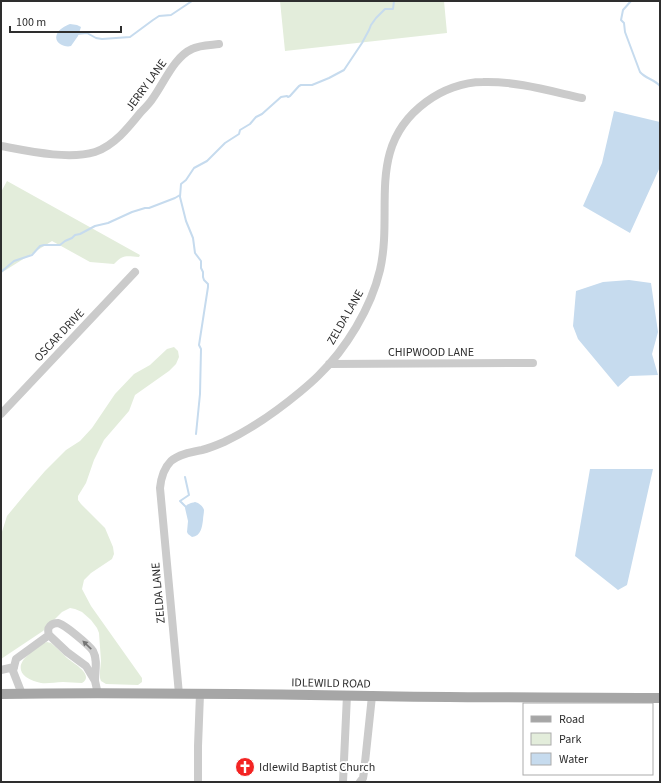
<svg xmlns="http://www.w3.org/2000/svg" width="661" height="783" font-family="'Source Sans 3',sans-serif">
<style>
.green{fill:#e3eddb}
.water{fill:#c6dbee}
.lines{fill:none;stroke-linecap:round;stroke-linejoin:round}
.stream{stroke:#c6dbee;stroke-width:2}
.minor{stroke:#cbcbcb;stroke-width:8}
.major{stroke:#a6a6a6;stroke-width:10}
.oneway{fill:#757575}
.labels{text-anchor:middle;stroke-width:4;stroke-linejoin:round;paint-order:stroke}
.street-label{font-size:12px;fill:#2e2e2e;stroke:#fff}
.poi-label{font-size:12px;fill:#2e2e2e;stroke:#fff;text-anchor:start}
</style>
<rect width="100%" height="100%" fill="#fff"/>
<!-- green -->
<path class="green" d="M 280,1 L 444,1 L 447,33 L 285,51 Z
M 7,181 L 140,255 L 139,257 C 127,256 123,254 114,264 L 90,262 L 52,241 L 1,273 L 1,192 Z
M 174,347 L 178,351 L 179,357 L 176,364 L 169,371 L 135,395 L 129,411 L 104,440 L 94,460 L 86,483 L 78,496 L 78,500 L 81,504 L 105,528 L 113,547 L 114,554 L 112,559 L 91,573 L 84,580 L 82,589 L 91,606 L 142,678 L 142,682 L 138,685 L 106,684 L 101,681 L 100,678 L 100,671 L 101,661 L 99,633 L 97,628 L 91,620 L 82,612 L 75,609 L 70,608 L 62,612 L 43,631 L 1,659 L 1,535 L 7,516 L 26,493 L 45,471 L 66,450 L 80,441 L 92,428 L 115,394 L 134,374 L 150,365 L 167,349 Z
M 47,642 L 51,643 C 57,648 62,653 67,658 C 73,663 95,675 82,683 C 75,683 69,682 63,682 C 55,682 48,684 41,683 C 36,682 30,680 26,677 C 10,664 34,650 44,643 Z"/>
<!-- water -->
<path class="water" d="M 70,24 L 77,25 L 81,27 L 78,36 L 71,46 C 65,48 53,43 57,34 C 59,29 65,26 70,24 Z
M 614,111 L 660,122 L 660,167 L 630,233 L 583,206 L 602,163 Z
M 629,280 L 651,283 L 658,332 L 652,354 L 658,375 L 630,376 L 618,387 L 578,339 L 573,326 L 576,291 L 603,282 Z
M 590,469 L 653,469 L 627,585 L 618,590 L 575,556 Z
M 195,502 C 199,503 203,506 204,510 C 204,513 203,517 203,520 C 202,527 201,536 192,537 L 188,534 L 187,532 L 188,521 L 185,508 C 186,504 191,503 195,502 Z"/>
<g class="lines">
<!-- stream -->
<path class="stream" d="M 631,1 L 623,10 L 621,20 L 624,23 L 625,32 L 640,72 C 646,79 654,79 660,86
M 77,34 L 87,33 L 96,38 L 102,39 L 130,37 L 153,20 L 159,16 L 171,15 L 192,1
M 1,272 L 14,261 L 32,255 L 40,246 L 44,245 L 60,245 L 65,241 L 72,238 L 75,235 L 80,234 L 95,226 L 108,223 L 132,212 L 145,208 L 149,208 L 175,198 L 180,195
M 196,434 L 200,394 L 201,349 L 199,345 L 208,287 L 208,284 L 204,280 L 203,277 L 203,272 L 201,268 L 201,261 L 195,253 L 193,238 L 186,221 L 180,197 L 181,184 L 186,180 L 194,168 L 207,161 L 225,143 L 239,134 L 240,130 L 250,124 L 256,117 L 262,114 L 281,97 L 287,96 L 288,97 L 290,96 L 299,86 L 301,85 L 312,85 L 329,78 L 344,70 L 362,43 L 369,30 L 371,25 L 376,18 L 385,9 L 393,9 L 394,1
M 185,477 L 189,495 L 180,501 L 187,508"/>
<!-- minor -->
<path class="minor" d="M 1,146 C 28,151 68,160 95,152 C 114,146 129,127 141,112 C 145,108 150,103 153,98 C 164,83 174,57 192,49 C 199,45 212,45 219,44
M 329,364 L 533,363
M 1,414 L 135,272
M 1,670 L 14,667
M 95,681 L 86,666 L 67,652 L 49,635 C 48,632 47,629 50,626 C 52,624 56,623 58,623 C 64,624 89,645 93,651 C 98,660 95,671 95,681 C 96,685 97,690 98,694
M 22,694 L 13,671 L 16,659 L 49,635
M 179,694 L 160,488 C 161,478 163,469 171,461 C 179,454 192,452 202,450 C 210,448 217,445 224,442 C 252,429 277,411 300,392 C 306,387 312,382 318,376 C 346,349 371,308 380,270 C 394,209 365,147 426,102 C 442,90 463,82 483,82 C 516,81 550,91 582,98
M 198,782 L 198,746 L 200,694
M 343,782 L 347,695
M 360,782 L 363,778 L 364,772 L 372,696"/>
<!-- major -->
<path class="major" d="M 1,694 C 125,692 248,694 372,696 C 468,698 564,697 660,698"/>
</g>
<!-- one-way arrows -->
<defs><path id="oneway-solid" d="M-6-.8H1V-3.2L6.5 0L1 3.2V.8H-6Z"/></defs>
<use class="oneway" href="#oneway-solid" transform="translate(87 645) rotate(-136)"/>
<!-- icons -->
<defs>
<symbol id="church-disc" viewBox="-11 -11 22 22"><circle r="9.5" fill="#f32423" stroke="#fff"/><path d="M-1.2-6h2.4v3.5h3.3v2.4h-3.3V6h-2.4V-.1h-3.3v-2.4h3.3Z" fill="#fff"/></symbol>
</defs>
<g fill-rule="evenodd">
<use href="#church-disc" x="234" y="756" width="22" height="22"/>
</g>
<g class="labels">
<!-- street labels -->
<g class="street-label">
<text transform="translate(146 85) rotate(-54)" y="4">JERRY LANE</text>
<text transform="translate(345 317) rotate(-60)" y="4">ZELDA LANE</text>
<text transform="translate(59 335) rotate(-47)" y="4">OSCAR DRIVE</text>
<text x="431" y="356">CHIPWOOD LANE</text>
<text transform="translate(158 593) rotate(-95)" y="4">ZELDA LANE</text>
<text transform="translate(331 683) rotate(1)" y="4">IDLEWILD ROAD</text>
</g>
<!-- poi labels -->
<g class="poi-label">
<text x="259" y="771">Idlewild Baptist Church</text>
</g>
</g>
<!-- border -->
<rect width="661" height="783" fill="none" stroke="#2e2e2e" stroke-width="4"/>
<!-- legend -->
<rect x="523" y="703" width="130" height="72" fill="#ffffff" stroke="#ababab"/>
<rect x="531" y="716" width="20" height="6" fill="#a6a6a6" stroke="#ababab"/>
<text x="559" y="723" font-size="12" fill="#2e2e2e">Road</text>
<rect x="531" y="733" width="20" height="12" fill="#e3eddb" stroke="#ababab"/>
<text x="559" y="743" font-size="12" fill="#2e2e2e">Park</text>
<rect x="531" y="753" width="20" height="12" fill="#c6dbee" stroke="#ababab"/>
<text x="559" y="763" font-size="12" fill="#2e2e2e">Water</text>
<!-- scale -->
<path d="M10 26v6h111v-6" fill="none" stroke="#2e2e2e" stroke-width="2"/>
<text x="16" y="26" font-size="12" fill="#2e2e2e" stroke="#ffffff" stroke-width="3" paint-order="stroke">100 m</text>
</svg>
